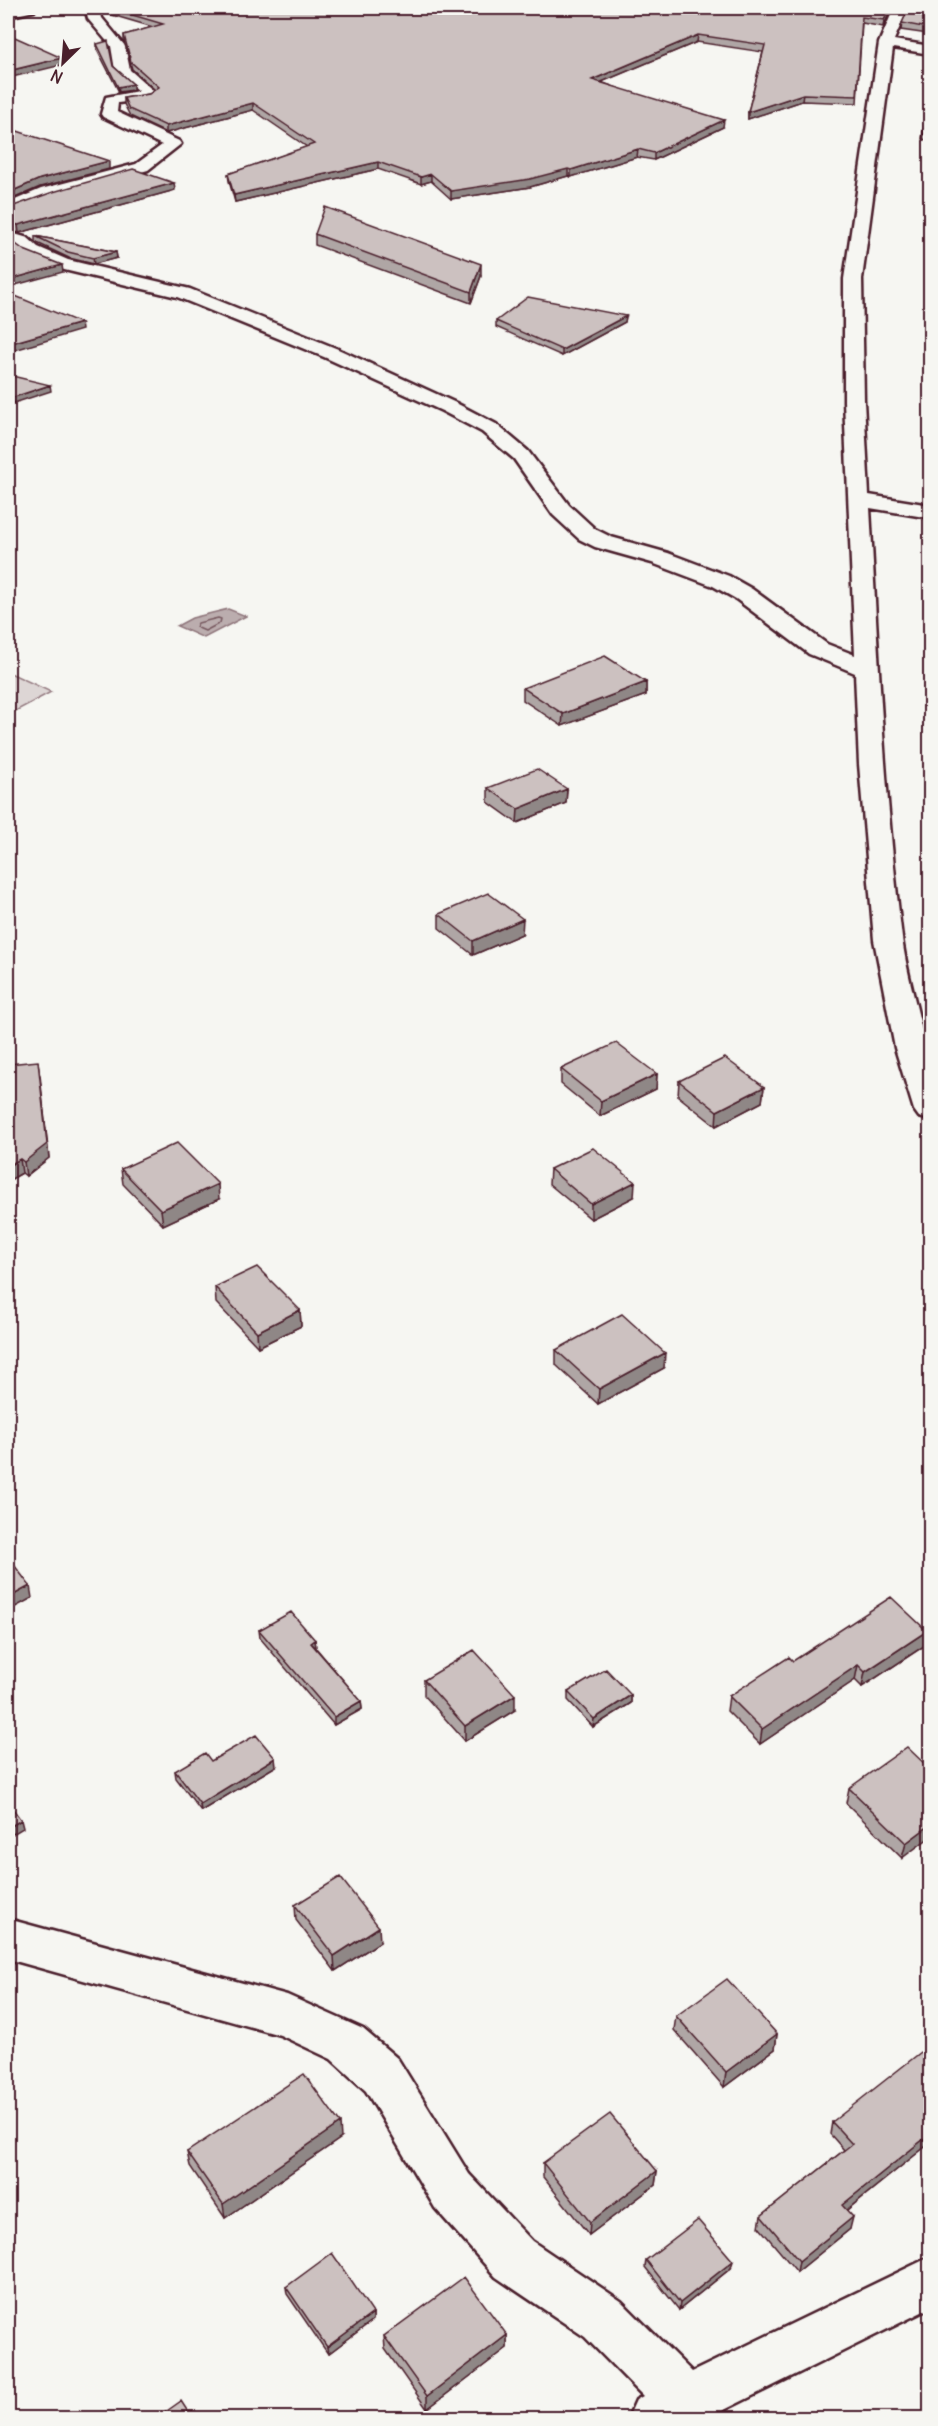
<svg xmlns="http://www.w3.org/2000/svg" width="938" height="2426" font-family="Delius,sans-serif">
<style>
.green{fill:#ddd6d5;stroke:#947a80;stroke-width:1.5}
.water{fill:#bbadae;stroke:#8e747a;stroke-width:1.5}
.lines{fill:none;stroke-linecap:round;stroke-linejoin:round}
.shore{stroke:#77585f;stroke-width:1.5}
.minor-casing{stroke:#4a1f2b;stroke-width:5}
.minor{fill:#f6f6f2;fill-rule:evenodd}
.wall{fill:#afa6a5;stroke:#4a1f2b;stroke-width:1.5}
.shaded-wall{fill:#8f8786;stroke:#4a1f2b;stroke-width:1.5}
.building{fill:#ccc1c0;stroke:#4a1f2b;stroke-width:1.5}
</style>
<rect width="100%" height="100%" fill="#f6f6f2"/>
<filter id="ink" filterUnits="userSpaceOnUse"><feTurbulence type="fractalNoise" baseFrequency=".0167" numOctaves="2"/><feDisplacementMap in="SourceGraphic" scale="12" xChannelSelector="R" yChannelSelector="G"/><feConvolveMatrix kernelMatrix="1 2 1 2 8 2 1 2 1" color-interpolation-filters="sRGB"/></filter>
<g filter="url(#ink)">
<!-- green -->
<path class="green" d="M 8,672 L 51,692 L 8,715 Z"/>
<!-- water -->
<path class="water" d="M 228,609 L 246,616 L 204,638 L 177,626 L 192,618 Z"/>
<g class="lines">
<!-- shore -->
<path class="shore" d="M 218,618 L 221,619 L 220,623 L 205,631 L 196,627 L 198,623 Z"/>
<defs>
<path id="minor" d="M 13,8 L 36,8 L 34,11 L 8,17 L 8,9 Z
M 85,8 L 99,8 L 102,18 L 125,46 L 130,70 L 157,94 L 149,99 L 118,103 L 117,112 L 179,141 L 181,144 L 148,170 L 53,197 L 8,214 L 8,203 L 41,189 L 136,164 L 162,145 L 103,117 L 101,114 L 106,97 L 138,91 L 115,70 L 111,46 L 88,19 Z
M 894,8 L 908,8 L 894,40 L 930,46 L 930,54 L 893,48 L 862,279 L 864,401 L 869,495 L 930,505 L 930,518 L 870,508 C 878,652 884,795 902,938 C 910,999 937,1058 930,1120 L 919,1117 L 914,1110 L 895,1048 L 874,940 L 859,764 L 855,673 L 809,654 L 736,599 L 713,586 L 652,563 L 595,547 L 579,539 L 553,515 L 514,459 L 482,432 L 442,411 L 324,357 L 177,297 L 56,268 L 26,255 L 16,246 L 8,243 L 8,232 L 28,238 L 38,247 L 68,260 L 190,289 L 338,349 L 456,403 L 496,424 L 528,451 L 569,505 L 595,529 L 611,537 L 668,553 L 729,576 L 752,589 L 827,644 L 855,655 L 844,401 L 844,279 L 879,43 Z
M 8,1919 L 287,1995 L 363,2029 L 398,2059 L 469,2174 L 532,2241 L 621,2301 L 692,2372 L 930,2257 L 930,2308 L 708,2418 L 628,2418 L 636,2400 L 643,2396 L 585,2337 L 496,2277 L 435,2208 L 366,2091 L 331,2059 L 280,2035 L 8,1959 Z"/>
</defs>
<!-- minor casing -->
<use href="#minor" class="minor-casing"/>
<!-- minor -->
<use href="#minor" class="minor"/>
</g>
<!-- wall -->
<path class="wall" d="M 100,8 L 892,8 L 883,27 L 862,23 L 857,103 L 802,101 L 748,119 L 748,112 L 763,52 L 697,42 L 601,82 L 723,127 L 654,160 L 637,157 L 571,177 L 568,176 L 530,187 L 451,199 L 431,181 L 421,184 L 378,169 L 235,202 L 229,181 L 228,174 L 307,147 L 253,110 L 166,133 L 130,116 L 124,104 L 124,98 L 149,94 L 155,90 L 132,69 L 124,41 L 124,35 L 153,27 L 102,12 Z
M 930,8 L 930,30 L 928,34 L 901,30 L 902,23 Z
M 97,44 L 113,66 L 133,84 L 133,90 L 119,92 L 97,49 Z
M 926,113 L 930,114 L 930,141 L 922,139 Z
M 175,190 L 19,233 L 9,230 L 8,231 L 8,208 Z
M 315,234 L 481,276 L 471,303 L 315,245 Z
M 35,236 L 116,252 L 117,258 L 94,264 L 69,258 L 35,242 Z
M 626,316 L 625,322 L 562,356 L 496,327 L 496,321 Z
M 646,682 L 646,695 L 562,726 L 523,700 L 523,688 Z
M 488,788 L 567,789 L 566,803 L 517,823 L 488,802 Z
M 439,914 L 522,934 L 473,955 L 439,928 Z
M 8,1064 L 40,1075 L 49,1158 L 26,1176 L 22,1173 L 8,1181 Z
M 561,1069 L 657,1074 L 656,1089 L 600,1116 L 561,1084 Z
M 679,1081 L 764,1087 L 762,1102 L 716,1126 L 678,1096 Z
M 121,1169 L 219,1199 L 163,1225 L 123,1184 Z
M 550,1169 L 634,1197 L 591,1219 L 549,1184 Z
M 215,1287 L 300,1310 L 301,1326 L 258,1347 L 216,1303 Z
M 556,1350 L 664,1368 L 598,1404 L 556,1365 Z
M 259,1630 L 315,1640 L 316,1648 L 361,1701 L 362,1709 L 334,1725 L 260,1638 Z
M 927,1631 L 924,1646 L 862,1687 L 855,1680 L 760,1744 L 727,1711 L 729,1696 L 793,1661 Z
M 424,1680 L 515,1710 L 465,1741 L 424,1695 Z
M 568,1692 L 631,1695 L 631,1703 L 593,1727 L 568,1700 Z
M 211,1761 L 276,1766 L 201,1811 L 176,1778 L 175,1771 Z
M 930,1769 L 902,1858 L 846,1803 L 849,1788 Z
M 295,1905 L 380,1942 L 335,1971 L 296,1920 Z
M 676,2016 L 777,2034 L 775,2049 L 724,2087 L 674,2030 Z
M 832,2122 L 930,2143 L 847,2210 L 850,2229 L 797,2272 L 759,2227 L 761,2216 L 844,2150 L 830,2134 Z
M 341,2138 L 225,2218 L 190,2166 L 187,2152 Z
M 543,2163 L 657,2171 L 655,2185 L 589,2235 L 543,2177 Z
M 646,2260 L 731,2268 L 679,2310 L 645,2267 Z
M 286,2287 L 373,2313 L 373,2320 L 328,2354 L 287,2294 Z
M 507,2335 L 507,2348 L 427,2409 L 385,2349 L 384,2336 Z"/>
<!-- shaded-wall -->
<path class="shaded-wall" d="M 890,8 L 892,8 L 883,27 L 884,20 Z
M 930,25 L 930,30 L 928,34 L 928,28 Z
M 698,35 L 697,42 L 592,86 L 592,80 Z
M 62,58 L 62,65 L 8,78 L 8,71 Z
M 133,84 L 133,90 L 119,92 L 118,87 Z
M 803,94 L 802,101 L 748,119 L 748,112 Z
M 253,103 L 253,110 L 166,133 L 166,126 Z
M 724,120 L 723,127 L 654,160 L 654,153 Z
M 638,149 L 637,157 L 571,177 L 571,170 Z
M 109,161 L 109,169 L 40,187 L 8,201 L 8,193 L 40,179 Z
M 378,162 L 378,169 L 235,202 L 234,195 Z
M 568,169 L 568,176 L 530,187 L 451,199 L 451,191 Z
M 431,174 L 431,181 L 421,184 L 421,177 Z
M 174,183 L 175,190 L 19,233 L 18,225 Z
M 116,252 L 117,258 L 94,264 L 93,258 Z
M 481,264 L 481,276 L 471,303 L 471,292 Z
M 62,265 L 63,272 L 8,287 L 8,280 Z
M 626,316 L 625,322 L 562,356 L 562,350 Z
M 81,323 L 82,330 L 8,352 L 8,344 Z
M 50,385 L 51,391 L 8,405 L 8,399 Z
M 646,682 L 646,695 L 562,726 L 563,714 Z
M 567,789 L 566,803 L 517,823 L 518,809 Z
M 523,919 L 522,934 L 473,955 L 473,941 Z
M 38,1061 L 49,1158 L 26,1176 L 24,1162 Z
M 657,1074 L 656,1089 L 600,1116 L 601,1101 Z
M 764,1087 L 762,1102 L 716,1126 L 717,1111 Z
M 20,1159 L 22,1173 L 8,1181 L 8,1166 Z
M 635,1182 L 634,1197 L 591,1219 L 591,1204 Z
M 218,1184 L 219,1199 L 163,1225 L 161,1210 Z
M 300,1310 L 301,1326 L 258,1347 L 257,1332 Z
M 665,1353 L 664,1368 L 598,1404 L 599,1389 Z
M 30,1586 L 32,1598 L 8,1611 L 8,1598 Z
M 927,1631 L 924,1646 L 862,1687 L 865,1672 Z
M 315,1640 L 316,1648 L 311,1643 Z
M 858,1665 L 855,1680 L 760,1744 L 762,1729 Z
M 515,1695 L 515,1710 L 465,1741 L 465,1726 Z
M 631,1695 L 631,1703 L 593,1727 L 594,1719 Z
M 361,1701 L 362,1709 L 334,1725 L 334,1717 Z
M 275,1758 L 276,1766 L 201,1811 L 200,1804 Z
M 21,1820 L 23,1828 L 8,1837 L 8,1828 Z
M 930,1825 L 930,1837 L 902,1858 L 906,1843 Z
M 379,1927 L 380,1942 L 335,1971 L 334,1956 Z
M 777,2034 L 775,2049 L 724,2087 L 726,2072 Z
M 340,2123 L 341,2138 L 225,2218 L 223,2204 Z
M 930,2134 L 930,2143 L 839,2216 L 842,2205 Z
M 657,2171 L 655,2185 L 589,2235 L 590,2222 Z
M 853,2217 L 850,2229 L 797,2272 L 799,2261 Z
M 733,2261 L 731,2268 L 679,2310 L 680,2303 Z
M 373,2313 L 373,2320 L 328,2354 L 327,2347 Z
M 507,2335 L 507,2348 L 427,2409 L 427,2396 Z"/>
<!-- building -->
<path class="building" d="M 109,8 L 890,8 L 884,20 L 862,17 L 857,96 L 803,94 L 748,112 L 765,45 L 698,35 L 592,80 L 724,120 L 654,153 L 638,149 L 571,170 L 568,169 L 530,179 L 451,191 L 431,174 L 421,177 L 378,162 L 234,195 L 228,174 L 314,144 L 253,103 L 166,126 L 129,109 L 124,98 L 149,94 L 159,87 L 131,62 L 124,35 L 163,24 Z
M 909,8 L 930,8 L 930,25 L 928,28 L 902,23 Z
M 8,34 L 62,58 L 8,71 Z
M 108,41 L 113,66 L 133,84 L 118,87 L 97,44 Z
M 926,113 L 930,114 L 930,136 L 923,134 Z
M 8,128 L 109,161 L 40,179 L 8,193 Z
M 133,169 L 174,183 L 18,225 L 8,222 L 8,208 L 53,192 Z
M 325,207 L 481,264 L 471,292 L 315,234 Z
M 35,236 L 116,252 L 93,258 L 68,252 Z
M 9,239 L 24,250 L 62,265 L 8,280 L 8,240 Z
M 8,293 L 81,323 L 8,344 Z
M 528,297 L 626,316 L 562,350 L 496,321 Z
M 8,375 L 50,385 L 8,399 Z
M 605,656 L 646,682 L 563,714 L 523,688 Z
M 537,769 L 567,789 L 518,809 L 488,788 Z
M 488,893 L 523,919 L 473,941 L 439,914 Z
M 616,1043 L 657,1074 L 601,1101 L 561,1069 Z
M 725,1058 L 764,1087 L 717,1111 L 679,1081 Z
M 38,1061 L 47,1144 L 24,1162 L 20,1159 L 8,1166 L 8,1064 Z
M 177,1143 L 218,1184 L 161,1210 L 121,1169 Z
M 593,1148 L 635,1182 L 591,1204 L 550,1169 Z
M 257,1267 L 300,1310 L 257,1332 L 215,1287 Z
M 622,1314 L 665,1353 L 599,1389 L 556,1350 Z
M 8,1557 L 30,1586 L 8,1598 Z
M 891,1597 L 927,1631 L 865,1672 L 858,1665 L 762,1729 L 729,1696 L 789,1657 L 793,1661 Z
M 291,1612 L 315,1640 L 311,1643 L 361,1701 L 334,1717 L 259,1630 Z
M 474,1650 L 515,1695 L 465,1726 L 424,1680 Z
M 606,1669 L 631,1695 L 594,1719 L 568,1692 Z
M 256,1735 L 275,1758 L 200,1804 L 175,1771 L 205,1753 L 211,1761 Z
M 907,1747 L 930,1769 L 930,1825 L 906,1843 L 849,1788 Z
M 8,1802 L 21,1820 L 8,1828 Z
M 340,1877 L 379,1927 L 334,1956 L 295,1905 Z
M 727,1979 L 777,2034 L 726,2072 L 676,2016 Z
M 930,2045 L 930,2134 L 842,2205 L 853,2217 L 799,2261 L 761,2216 L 852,2144 L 832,2122 Z
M 304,2074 L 340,2123 L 223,2204 L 187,2152 Z
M 610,2114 L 657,2171 L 590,2222 L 543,2163 Z
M 698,2220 L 733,2261 L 680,2303 L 646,2260 Z
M 332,2253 L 373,2313 L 327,2347 L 286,2287 Z
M 464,2277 L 507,2335 L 427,2396 L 384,2336 Z
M 181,2401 L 192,2418 L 157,2418 Z"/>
</g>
<!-- margin -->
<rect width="938" height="2426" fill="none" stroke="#f6f6f2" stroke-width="30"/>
<rect x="15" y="15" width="908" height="2396" fill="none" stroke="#4a1f2b" stroke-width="2" filter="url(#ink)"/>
<!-- north arrow -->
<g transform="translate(63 63) rotate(205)" stroke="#f6f6f2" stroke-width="4.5" paint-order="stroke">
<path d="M0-4.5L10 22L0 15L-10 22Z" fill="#4a1f2b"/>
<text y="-9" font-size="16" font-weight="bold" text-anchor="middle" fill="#4a1f2b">N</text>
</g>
</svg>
